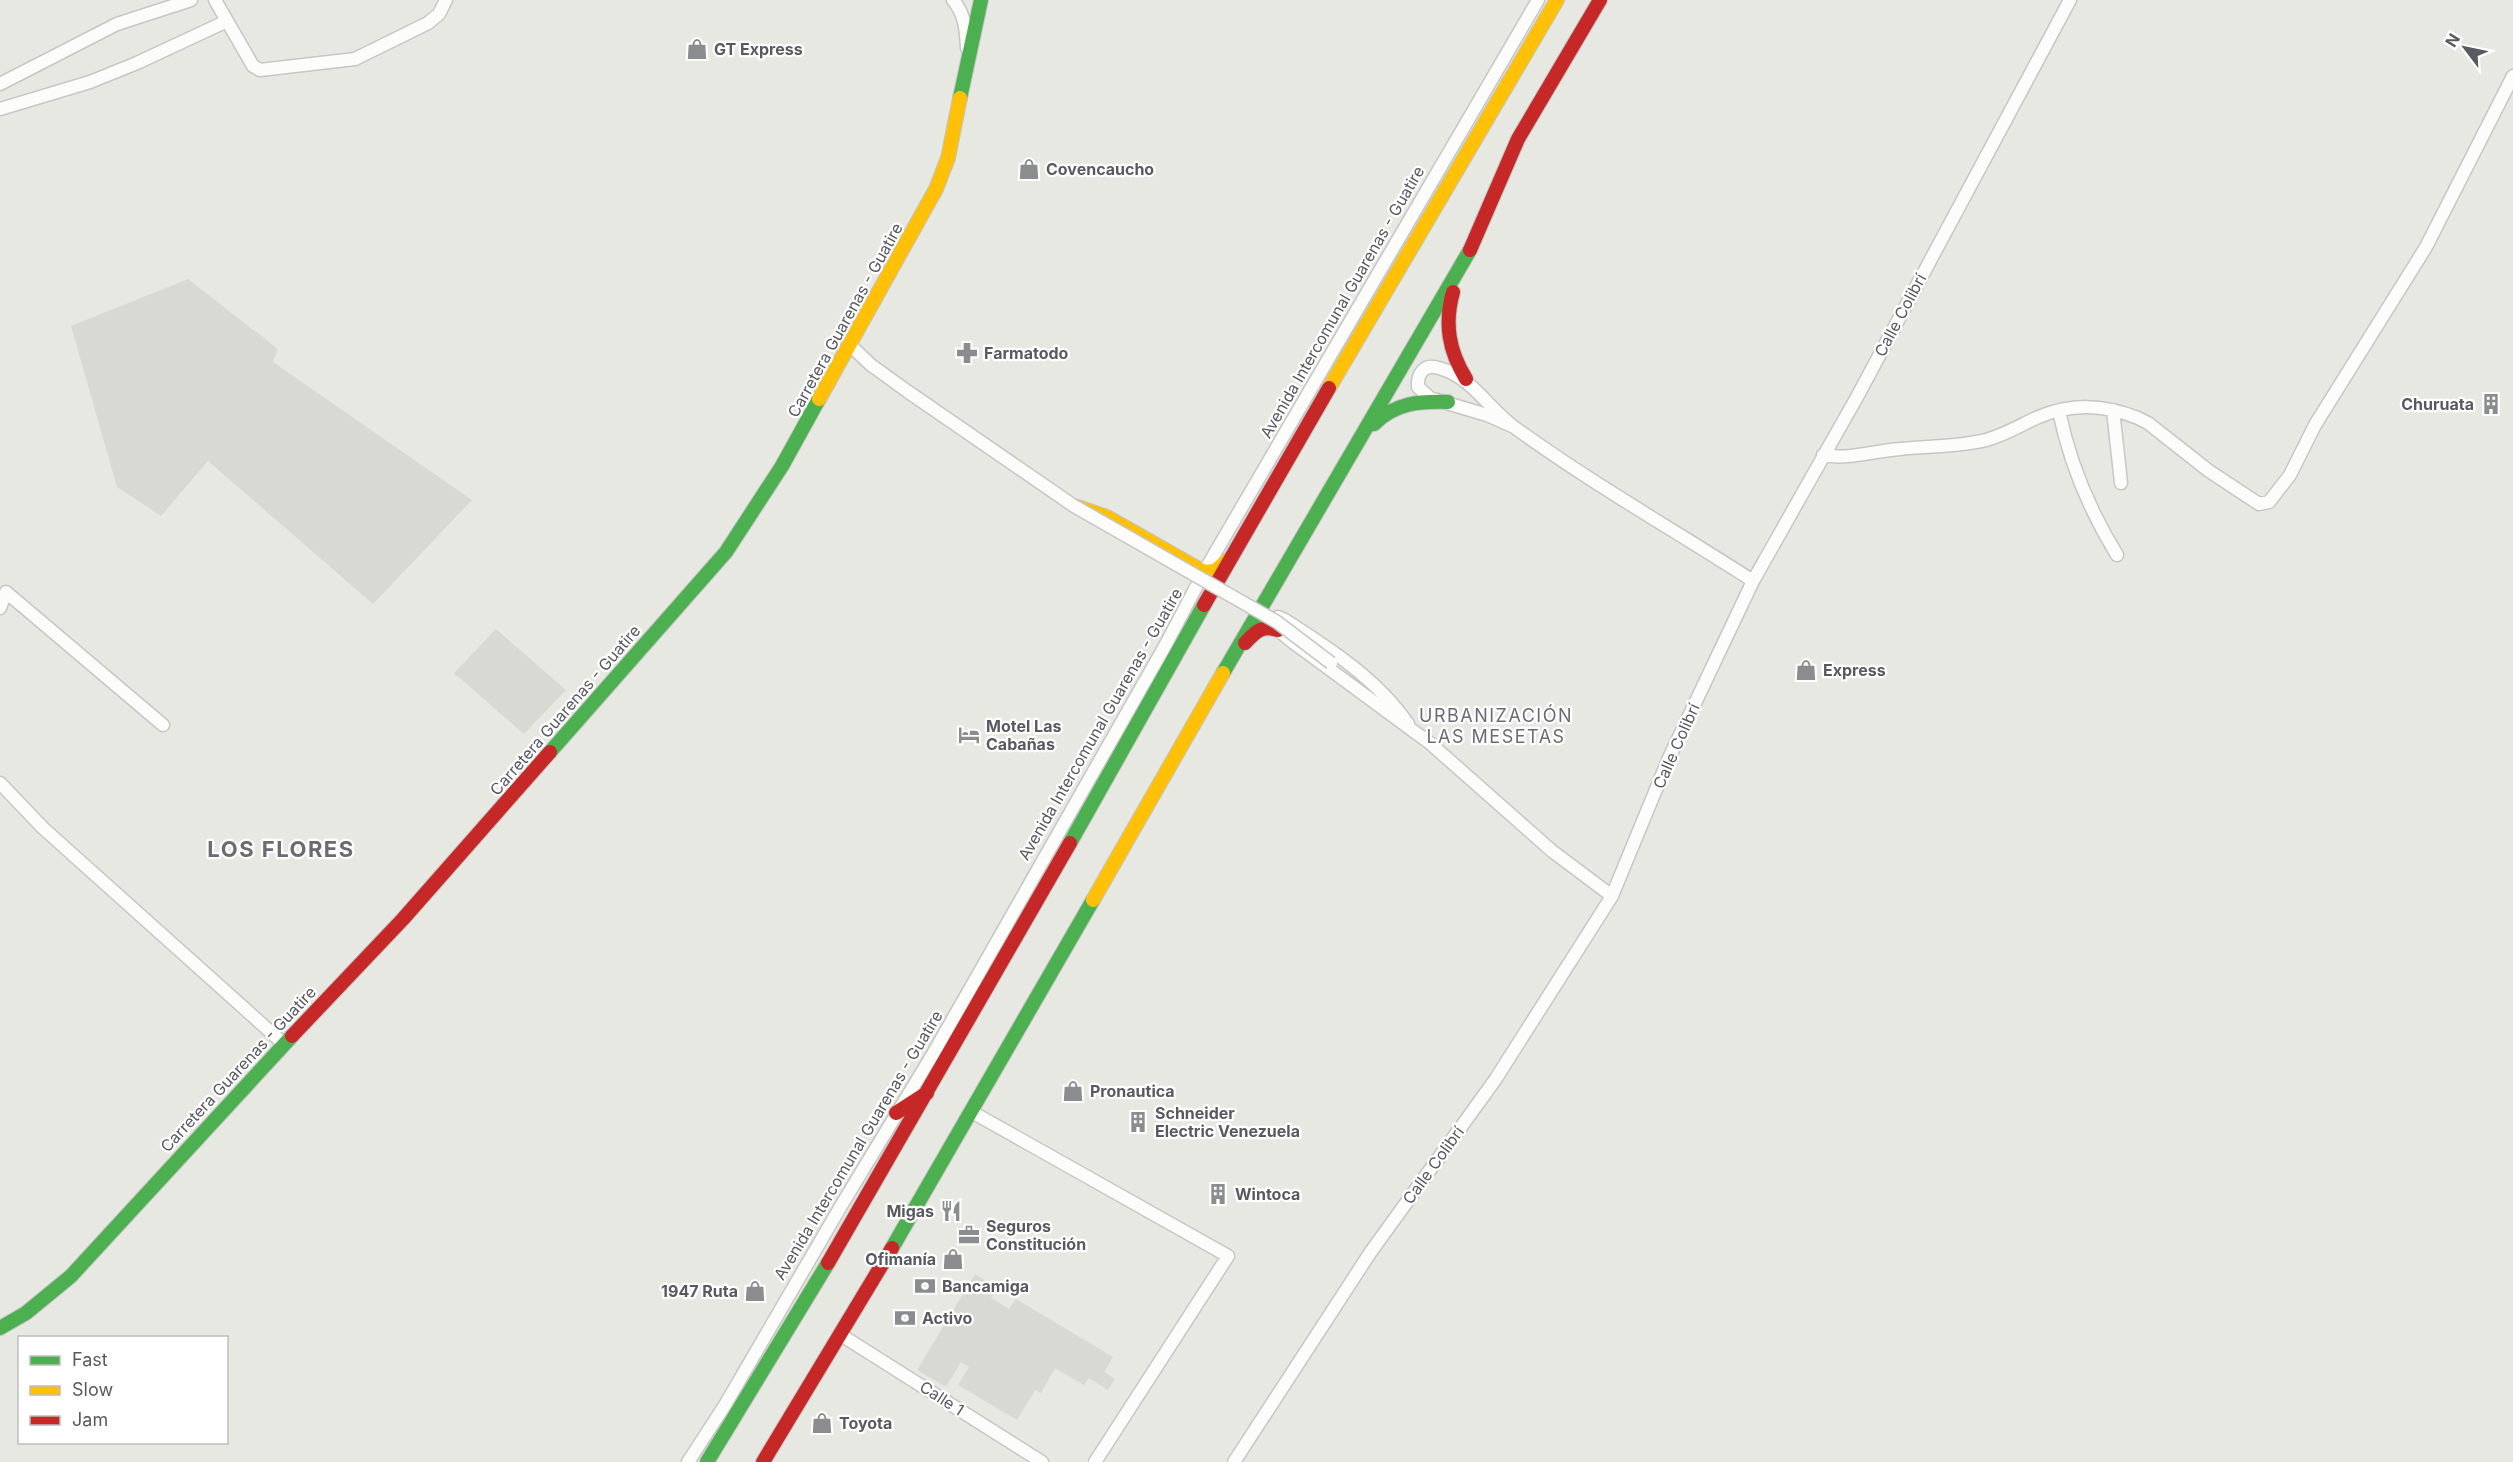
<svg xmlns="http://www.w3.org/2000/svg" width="2513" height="1462" font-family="Inter,sans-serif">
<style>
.industrial{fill:#d9d9d4}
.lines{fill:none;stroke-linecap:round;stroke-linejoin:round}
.street-casing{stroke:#c6c6c5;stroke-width:15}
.fast-casing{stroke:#c4c4c4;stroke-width:16}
.slow-casing{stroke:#c4c4c4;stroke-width:16}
.jam-casing{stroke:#c4c4c4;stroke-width:16}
.street{stroke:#fcfcfb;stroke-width:12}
.fast{stroke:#4caf50;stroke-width:14}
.slow{stroke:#ffc107;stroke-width:14}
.jam{stroke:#c62828;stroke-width:14}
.street-bridge-casing{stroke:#c6c6c5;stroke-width:15;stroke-linecap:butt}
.street-bridge{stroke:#fcfcfb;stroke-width:12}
.labels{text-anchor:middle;stroke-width:4.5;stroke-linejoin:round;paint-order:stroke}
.poi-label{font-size:16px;font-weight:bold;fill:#595a60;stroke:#fff;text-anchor:start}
.street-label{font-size:16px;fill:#595a60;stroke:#fff}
.neighbourhood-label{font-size:18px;letter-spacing:1.5px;fill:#6a6c72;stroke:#fff}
.district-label{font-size:22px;font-weight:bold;letter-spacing:1.5px;fill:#6a6c72;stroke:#fff}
</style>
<rect width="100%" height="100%" fill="#e8e8e3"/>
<!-- industrial -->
<path class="industrial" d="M 188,279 L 278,349 L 273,362 L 472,500 L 373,604 L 208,461 L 161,516 L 117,487 L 71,326 Z
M 496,629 L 566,690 L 524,734 L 454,673 Z
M 975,1274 L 997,1288 L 991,1298 L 1009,1309 L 1016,1299 L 1113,1357 L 1104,1372 L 1115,1379 L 1108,1390 L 1089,1378 L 1084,1385 L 1055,1368 L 1041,1393 L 1035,1390 L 1017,1420 L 958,1385 L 969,1367 L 961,1362 L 946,1387 L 917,1370 Z"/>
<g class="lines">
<defs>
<path id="street" d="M 215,0 L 253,66 L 260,70 L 355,59 L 428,23 L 439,14 L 446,0
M 953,0 C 965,14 966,30 967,48
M 0,84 L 117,24 L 191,0
M 0,109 L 90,82 L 137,63 L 227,21
M 850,345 L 871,365 L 907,391 L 1074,506
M 2113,410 L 2121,483
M 2059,411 C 2069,460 2090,511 2117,555
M 1512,426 L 1487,415 L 1430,398 L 1418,387 C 1417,374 1424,363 1439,368 C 1472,377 1488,408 1514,427 C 1591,483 1674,530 1753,581
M 1823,455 C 1849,460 1873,451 1900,449 C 1928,446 1958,447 1986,440 C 2004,435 2019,426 2036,418 C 2071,403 2103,404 2138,418 L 2148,423 L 2209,471 L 2259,504 L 2269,502 L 2290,475 L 2315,425 L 2426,247 L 2513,76
M 0,608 L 6,592 L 163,725
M 1408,724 C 1378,680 1329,648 1285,620 L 1278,617 L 1272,620 L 1273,626 L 1294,643 L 1427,741
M 1423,737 L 1552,851 L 1612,896
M 0,783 L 43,828 L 284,1044
M 972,1112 L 1228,1256 L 1095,1462
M 841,1335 L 1042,1462
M 688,1462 L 725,1405 L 841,1206 L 933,1054 L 1165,646 L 1204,572 L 1538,0
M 1234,1462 L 1370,1253 L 1495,1080 L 1612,896 L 1669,758 L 1753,581 L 1857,397 L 2070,0"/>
<path id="fast" d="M 960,98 L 981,0
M 1374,424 C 1395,403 1419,401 1448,402
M 1223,673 L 1470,250
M 550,752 L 726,552 L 782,466 L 819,399
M 1070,843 L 1204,605
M 892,1248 L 1093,900
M 0,1328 L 26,1313 L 71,1276 L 292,1036
M 707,1462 L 828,1263"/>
<path id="slow" d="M 1329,388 L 1557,0
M 819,399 L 936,189 L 948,158 L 960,98
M 1078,507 L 1107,517 L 1204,572 L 1215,571 L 1229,559
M 1093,900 L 1223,673"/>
<path id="jam" d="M 1470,250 L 1518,139 L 1600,0
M 1453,292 C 1444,324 1449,351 1466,379
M 1204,605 L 1329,388
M 1245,643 C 1256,631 1262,625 1278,630
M 292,1036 L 403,919 L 550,752
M 896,1113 L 927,1093
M 828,1263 L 1070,843
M 763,1462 L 892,1248"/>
</defs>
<!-- street casing -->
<use href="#street" class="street-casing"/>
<!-- fast casing -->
<use href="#fast" class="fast-casing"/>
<!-- slow casing -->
<use href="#slow" class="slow-casing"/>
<!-- jam casing -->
<use href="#jam" class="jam-casing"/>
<!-- street -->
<use href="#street" class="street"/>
<!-- fast -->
<use href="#fast" class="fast"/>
<!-- slow -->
<use href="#slow" class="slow"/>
<!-- jam -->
<use href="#jam" class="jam"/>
<defs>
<path id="street-bridge" d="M 1074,506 L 1277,622 L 1331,663"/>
</defs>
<!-- street-bridge casing -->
<use href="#street-bridge" class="street-bridge-casing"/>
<!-- street-bridge -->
<use href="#street-bridge" class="street-bridge"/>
</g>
<!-- icons -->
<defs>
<symbol id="shop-bare" viewBox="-9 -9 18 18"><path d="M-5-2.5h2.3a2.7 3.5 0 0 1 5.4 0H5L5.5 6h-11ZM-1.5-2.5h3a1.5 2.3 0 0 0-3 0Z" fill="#8b8c8e" stroke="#fff" stroke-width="2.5" paint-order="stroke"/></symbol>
<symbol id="pharmacy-bare" viewBox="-9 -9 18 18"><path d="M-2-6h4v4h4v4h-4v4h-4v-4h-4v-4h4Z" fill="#8b8c8e" stroke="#fff" stroke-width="2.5" paint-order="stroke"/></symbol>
<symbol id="building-bare" viewBox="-9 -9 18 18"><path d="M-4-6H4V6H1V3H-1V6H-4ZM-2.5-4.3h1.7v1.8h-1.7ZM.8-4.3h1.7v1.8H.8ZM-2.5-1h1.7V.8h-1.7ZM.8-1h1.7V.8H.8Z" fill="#8b8c8e" stroke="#fff" stroke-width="2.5" paint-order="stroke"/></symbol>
<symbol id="hotel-bare" viewBox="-9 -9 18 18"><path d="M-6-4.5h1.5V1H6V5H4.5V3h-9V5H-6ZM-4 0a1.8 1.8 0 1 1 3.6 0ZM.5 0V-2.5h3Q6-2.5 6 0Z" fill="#8b8c8e" stroke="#fff" stroke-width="2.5" paint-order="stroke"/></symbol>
<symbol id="restaurant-bare" viewBox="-9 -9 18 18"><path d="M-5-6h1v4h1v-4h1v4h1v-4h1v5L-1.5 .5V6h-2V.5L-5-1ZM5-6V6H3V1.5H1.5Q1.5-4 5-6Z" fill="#8b8c8e" stroke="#fff" stroke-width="2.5" paint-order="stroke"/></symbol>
<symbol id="office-bare" viewBox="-9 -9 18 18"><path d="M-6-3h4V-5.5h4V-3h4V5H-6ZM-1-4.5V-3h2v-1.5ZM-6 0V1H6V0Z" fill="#8b8c8e" stroke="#fff" stroke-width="2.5" paint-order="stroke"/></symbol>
<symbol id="bank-bare" viewBox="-9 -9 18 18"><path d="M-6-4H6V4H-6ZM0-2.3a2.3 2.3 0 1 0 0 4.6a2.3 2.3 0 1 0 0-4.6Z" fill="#8b8c8e" stroke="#fff" stroke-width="2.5" paint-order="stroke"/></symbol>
</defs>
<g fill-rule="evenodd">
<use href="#shop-bare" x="682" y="34" width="30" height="30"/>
<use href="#shop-bare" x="1014" y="154" width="30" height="30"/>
<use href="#pharmacy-bare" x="952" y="338" width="30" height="30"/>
<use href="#building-bare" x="2476" y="389" width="30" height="30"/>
<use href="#shop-bare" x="1791" y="655" width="30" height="30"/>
<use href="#hotel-bare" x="954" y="720" width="30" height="30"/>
<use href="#shop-bare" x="1058" y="1076" width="30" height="30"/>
<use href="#building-bare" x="1123" y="1107" width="30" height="30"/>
<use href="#building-bare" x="1203" y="1179" width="30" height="30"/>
<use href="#restaurant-bare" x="936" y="1196" width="30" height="30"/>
<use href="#office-bare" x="954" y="1220" width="30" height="30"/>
<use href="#shop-bare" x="938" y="1244" width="30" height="30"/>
<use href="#bank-bare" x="910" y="1271" width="30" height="30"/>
<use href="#shop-bare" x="740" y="1276" width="30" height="30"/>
<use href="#bank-bare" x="890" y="1303" width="30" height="30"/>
<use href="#shop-bare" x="807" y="1408" width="30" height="30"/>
</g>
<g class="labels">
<!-- poi labels -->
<g class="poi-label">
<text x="714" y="55">GT Express</text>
<text x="1046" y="175">Covencaucho</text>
<text x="984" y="359">Farmatodo</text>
<text x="2474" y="410" text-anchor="end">Churuata</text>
<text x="1823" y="676">Express</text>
<text x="986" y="732">Motel Las<tspan x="986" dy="18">Cabañas</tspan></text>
<text x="1090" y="1097">Pronautica</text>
<text x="1155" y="1119">Schneider<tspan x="1155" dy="18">Electric Venezuela</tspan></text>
<text x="1235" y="1200">Wintoca</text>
<text x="934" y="1217" text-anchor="end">Migas</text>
<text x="986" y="1232">Seguros<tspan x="986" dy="18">Constitución</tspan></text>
<text x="936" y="1265" text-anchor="end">Ofimanía</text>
<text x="942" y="1292">Bancamiga</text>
<text x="738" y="1297" text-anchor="end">1947 Ruta</text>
<text x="922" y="1324">Activo</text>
<text x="839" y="1429">Toyota</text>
</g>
<!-- street labels -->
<g class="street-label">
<text transform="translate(1342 302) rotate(-60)" y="6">Avenida Intercomunal Guarenas - Guatire</text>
<text transform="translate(1900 315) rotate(-62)" y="6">Calle Colibrí</text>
<text transform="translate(845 320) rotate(-61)" y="6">Carretera Guarenas - Guatire</text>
<text transform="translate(565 710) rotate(-49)" y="6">Carretera Guarenas - Guatire</text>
<text transform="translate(1100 724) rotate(-60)" y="6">Avenida Intercomunal Guarenas - Guatire</text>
<text transform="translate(1676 746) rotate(-66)" y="6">Calle Colibrí</text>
<text transform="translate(238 1069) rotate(-47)" y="6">Carretera Guarenas - Guatire</text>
<text transform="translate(858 1145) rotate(-59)" y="6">Avenida Intercomunal Guarenas - Guatire</text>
<text transform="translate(1433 1165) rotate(-54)" y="6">Calle Colibrí</text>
<text transform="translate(942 1398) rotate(33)" y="6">Calle 1</text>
</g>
<!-- neighbourhood labels -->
<g class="neighbourhood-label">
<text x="1496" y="722">URBANIZACIÓN<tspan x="1496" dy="21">LAS MESETAS</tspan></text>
</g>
<!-- district labels -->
<g class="district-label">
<text x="281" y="857">LOS FLORES</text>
</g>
</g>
<!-- legend -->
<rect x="18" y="1336" width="210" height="108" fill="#ffffff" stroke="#bdbdbf" stroke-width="1.5"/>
<rect x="30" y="1356" width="30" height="9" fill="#4caf50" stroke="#bdbdbf" stroke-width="1.5"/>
<text x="72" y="1366" font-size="18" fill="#595a60">Fast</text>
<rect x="30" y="1386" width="30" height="9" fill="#ffc107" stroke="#bdbdbf" stroke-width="1.5"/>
<text x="72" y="1396" font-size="18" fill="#595a60">Slow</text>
<rect x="30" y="1416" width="30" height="9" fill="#c62828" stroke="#bdbdbf" stroke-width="1.5"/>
<text x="72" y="1426" font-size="18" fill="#595a60">Jam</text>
<!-- north arrow -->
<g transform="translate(2465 48) rotate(302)" stroke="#ffffff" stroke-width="4.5" paint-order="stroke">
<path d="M0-4.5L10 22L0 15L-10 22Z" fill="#595a60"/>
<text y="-9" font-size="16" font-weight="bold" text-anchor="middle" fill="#595a60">N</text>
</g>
</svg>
